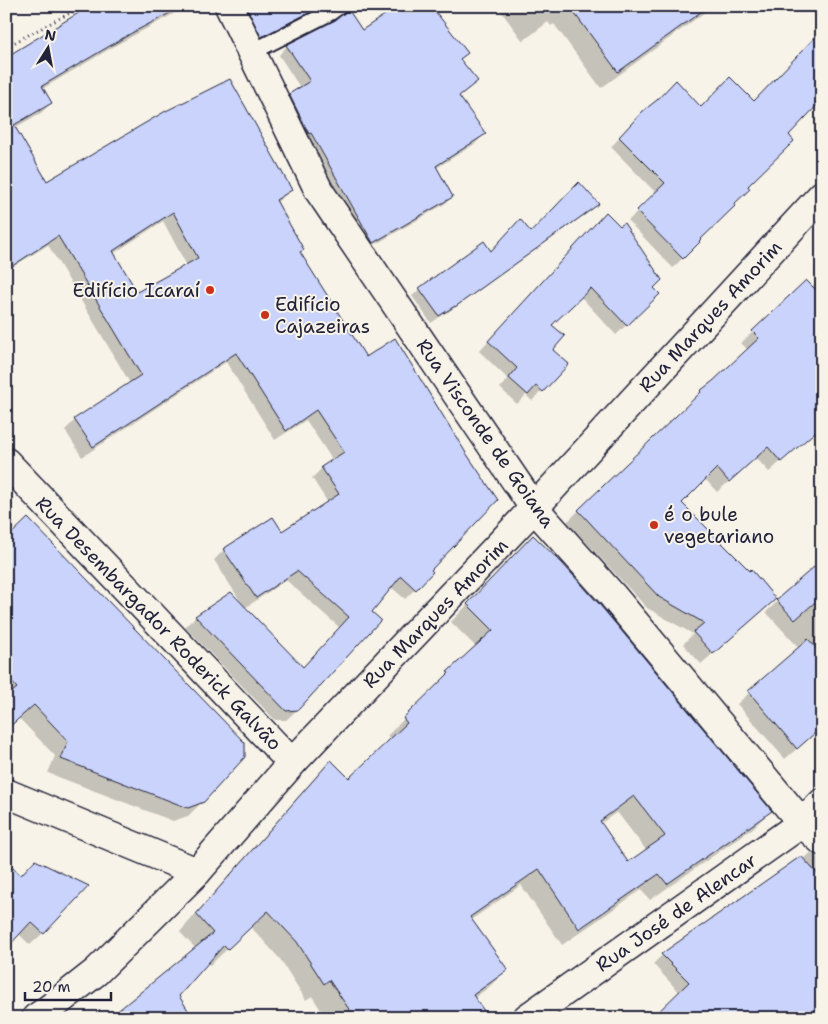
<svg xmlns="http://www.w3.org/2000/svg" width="828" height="1024" font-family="'Shantell Sans',sans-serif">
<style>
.shadow{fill:#0003;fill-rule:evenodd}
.building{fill:#c9d3fb;stroke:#22223b;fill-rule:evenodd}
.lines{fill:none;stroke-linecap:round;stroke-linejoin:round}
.service-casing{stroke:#22223b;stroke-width:19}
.minor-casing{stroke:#22223b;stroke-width:31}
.tertiary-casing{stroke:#22223b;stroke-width:31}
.path{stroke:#22223b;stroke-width:3;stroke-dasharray:1 4;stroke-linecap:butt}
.service{stroke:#f7f3e8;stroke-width:15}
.minor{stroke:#f7f3e8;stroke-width:28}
.tertiary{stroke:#f7f3e8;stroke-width:28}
.poi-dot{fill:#c8321e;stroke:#f7f3e8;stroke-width:2}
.labels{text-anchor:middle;stroke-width:4;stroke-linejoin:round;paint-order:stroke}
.poi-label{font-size:19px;fill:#22223b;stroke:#f7f3e8;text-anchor:start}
.street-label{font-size:19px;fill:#22223b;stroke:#f7f3e8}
</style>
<rect width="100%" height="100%" fill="#f7f3e8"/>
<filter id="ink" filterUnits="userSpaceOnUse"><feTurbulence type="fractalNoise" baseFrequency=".02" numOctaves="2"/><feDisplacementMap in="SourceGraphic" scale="10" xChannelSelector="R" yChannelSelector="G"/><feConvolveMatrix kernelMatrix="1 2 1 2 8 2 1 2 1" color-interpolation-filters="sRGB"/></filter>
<g filter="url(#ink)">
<!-- shadow -->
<path class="shadow" d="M 93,6 L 188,6 L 118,44 L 42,89 L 51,103 L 41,113 L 14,128 L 46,183 L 291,190 L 276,203 L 303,249 L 299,253 L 432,572 L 405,599 L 391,587 L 297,710 L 286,720 L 275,720 L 185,627 L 195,617 L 231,593 L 242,605 L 243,605 L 214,560 L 224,550 L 282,533 L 328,503 L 312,478 L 322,468 L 333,461 L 306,420 L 275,440 L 226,362 L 82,457 L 65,430 L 75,420 L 130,383 L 48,245 L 6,271 L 6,59 ZM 163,221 L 187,266 L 136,294 L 113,254 ZM 286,580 L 340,628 L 303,668 L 245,608 Z
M 221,6 L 328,6 L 246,51 Z
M 497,6 L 713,6 L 678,32 L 678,30 L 671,37 L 601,88 L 554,24 L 551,26 L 548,22 L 523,41 Z
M 361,32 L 477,81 L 458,97 L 484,134 L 476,143 L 435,169 L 452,197 L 443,205 L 364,251 L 281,104 L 290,95 L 301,89 L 279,55 L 287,46 Z
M 701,108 L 787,135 L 746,186 L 697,241 L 698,242 L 673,268 L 628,221 L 656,193 L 611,147 L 629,127 Z
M 597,204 L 590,211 L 447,313 L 447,312 L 431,323 L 412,296 L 420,289 L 484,243 L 491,252 Z
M 597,223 L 659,294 L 616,335 L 581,297 L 551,325 L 551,350 L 567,364 L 532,401 L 526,395 L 517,404 L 500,388 L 508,379 L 479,351 Z
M 822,277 L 822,440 L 814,432 L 769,472 L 756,458 L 717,492 L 705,479 L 681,503 L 763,610 L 701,664 L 683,644 L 693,634 L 647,608 L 567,522 L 690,404 L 701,392 L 714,382 L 748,350 L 741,343 L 753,332 L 812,287 Z
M 6,536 L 203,801 L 188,816 L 173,821 L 48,773 L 55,756 L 19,718 L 6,729 Z
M 516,554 L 770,811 L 753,828 L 650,900 L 641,890 L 562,945 L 521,885 L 471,920 L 506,970 L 489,987 L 474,998 L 474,1018 L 326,1018 L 312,996 L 306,1000 L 280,959 L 251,927 L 210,965 L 207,962 L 177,996 L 111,1018 L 196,949 L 180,932 L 314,779 L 331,762 L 349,780 L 391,740 L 387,736 L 476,647 L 451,622 ZM 617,812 L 646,850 L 628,863 L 600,824 Z
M 822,561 L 822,727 L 785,759 L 737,704 L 799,648 L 766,612 Z
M 811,853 L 818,857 L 822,857 L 822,1018 L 680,993 L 653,964 L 662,955 Z
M 6,863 L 43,933 L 30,945 L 19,934 Z"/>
<!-- building -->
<path class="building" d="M 90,6 L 183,6 L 130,34 L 42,86 L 52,103 L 14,125 L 47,181 L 164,112 L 230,79 L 292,190 L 276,200 L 304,250 L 300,252 L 366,357 L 395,338 L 466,453 L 498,500 L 431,570 L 433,572 L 416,590 L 401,576 L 372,612 L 381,620 L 298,710 L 286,711 L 195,616 L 231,592 L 303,667 L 349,617 L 297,571 L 256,598 L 223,549 L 273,517 L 282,531 L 339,494 L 321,467 L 344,452 L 316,410 L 286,431 L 236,353 L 93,447 L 74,419 L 141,375 L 58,236 L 6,270 L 6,57 ZM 173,212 L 198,258 L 137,292 L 113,251 Z
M 246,6 L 322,6 L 261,37 Z
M 398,6 L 431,6 L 468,53 L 460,59 L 478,81 L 459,96 L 486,134 L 436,166 L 453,197 L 373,243 L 311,133 L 309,134 L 289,94 L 310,81 L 286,45 L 335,20 L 348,9 L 362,30 Z
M 569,6 L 709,6 L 618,72 Z
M 822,30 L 822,100 L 789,135 L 794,141 L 748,186 L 750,189 L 734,204 L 735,206 L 699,241 L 700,242 L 683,259 L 636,211 L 665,183 L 619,137 L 643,111 L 657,100 L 676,80 L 701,107 L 730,77 L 754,101 Z
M 579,182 L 599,204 L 455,307 L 455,306 L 439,316 L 419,288 L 484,241 L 491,251 L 520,219 L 531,232 Z
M 606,212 L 620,226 L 624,223 L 662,280 L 654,288 L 660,294 L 627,326 L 591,288 L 552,325 L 565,336 L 553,350 L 569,364 L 543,392 L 536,386 L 528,395 L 509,378 L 517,368 L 488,341 Z
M 806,280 L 822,296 L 822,426 L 781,462 L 768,447 L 729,482 L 717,468 L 682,503 L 750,571 L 751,569 L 776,599 L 713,654 L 693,632 L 704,623 L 659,597 L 578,510 L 701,392 L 700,391 L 713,381 L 759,338 L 752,331 Z
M 28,518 L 245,743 L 245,757 L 204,802 L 188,808 L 61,759 L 68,741 L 34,705 L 6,730 L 6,697 L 17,688 L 6,676 L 6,539 Z
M 533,535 L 562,563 L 600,605 L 772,811 L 667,884 L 659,874 L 579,929 L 539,869 L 470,917 L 508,970 L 473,995 L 489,1018 L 355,1018 L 329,980 L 324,984 L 297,942 L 268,911 L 228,949 L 224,945 L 179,996 L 193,1018 L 109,1018 L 213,933 L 196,914 L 331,760 L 349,778 L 407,723 L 403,718 L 449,673 L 447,672 L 493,630 L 467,604 ZM 634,796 L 665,836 L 628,862 L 600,821 Z
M 822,560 L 822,596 L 795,620 L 776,600 Z
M 808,639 L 822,654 L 822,727 L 797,749 L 748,691 Z
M 801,856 L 822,879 L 822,1018 L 652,1018 L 689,982 L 661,954 Z
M 35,860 L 89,886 L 44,934 L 31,922 L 6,949 L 6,862 L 21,875 Z"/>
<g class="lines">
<defs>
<path id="service" d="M 252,52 L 331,12 L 339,6"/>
<path id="minor" d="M 6,462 L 292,763
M 36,1018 L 45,1012 L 96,972 L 197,872"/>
<path id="tertiary" d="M 229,6 L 319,191 L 534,508 L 612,595 L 802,823 L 822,841
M 6,793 L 197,872 L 292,763 L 534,508 L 822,195
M 527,1018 L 802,823 L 822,803"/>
</defs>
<!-- service casing -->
<use href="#service" class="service-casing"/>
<!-- minor casing -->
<use href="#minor" class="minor-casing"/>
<!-- tertiary casing -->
<use href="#tertiary" class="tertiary-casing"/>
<!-- path -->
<path class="path" d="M 6,47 L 83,6"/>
<!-- service -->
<use href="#service" class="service"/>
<!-- minor -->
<use href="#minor" class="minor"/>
<!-- tertiary -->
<use href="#tertiary" class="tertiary"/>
</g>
</g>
<!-- markers -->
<g class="poi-dot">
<circle cx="210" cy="290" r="5"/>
<circle cx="265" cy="315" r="5"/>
<circle cx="654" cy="525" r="5"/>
</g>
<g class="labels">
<!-- poi labels -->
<g class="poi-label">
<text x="200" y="297" text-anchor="end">Edifício Icaraí</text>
<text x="275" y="311">Edifício<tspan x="275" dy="22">Cajazeiras</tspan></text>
<text x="664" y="521">é o bule<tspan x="664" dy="22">vegetariano</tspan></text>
</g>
<!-- street labels -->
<g class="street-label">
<text transform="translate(710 316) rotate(-47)" y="7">Rua Marques Amorim</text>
<text transform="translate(486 433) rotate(55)" y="7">Rua Visconde de Goiana</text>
<text transform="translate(435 613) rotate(-46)" y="7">Rua Marques Amorim</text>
<text transform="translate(159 623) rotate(46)" y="7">Rua Desembargador Roderick Galvão</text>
<text transform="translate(676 912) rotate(-35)" y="7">Rua José de Alencar</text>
</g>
</g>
<!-- margin -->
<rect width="828" height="1024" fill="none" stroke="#f7f3e8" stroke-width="25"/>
<rect x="12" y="12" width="803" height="999" fill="none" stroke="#22223b" stroke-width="2" filter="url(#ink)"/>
<!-- north arrow -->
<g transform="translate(48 48) rotate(11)" stroke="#f7f3e8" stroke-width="4" paint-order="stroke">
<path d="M0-4L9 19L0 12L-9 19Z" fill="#22223b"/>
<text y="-8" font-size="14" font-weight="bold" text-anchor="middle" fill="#22223b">N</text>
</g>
<!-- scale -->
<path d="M25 992v8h86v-8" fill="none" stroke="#22223b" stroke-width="2.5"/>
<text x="32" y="992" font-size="15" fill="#22223b" stroke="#f7f3e8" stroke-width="4" paint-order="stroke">20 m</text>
</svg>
